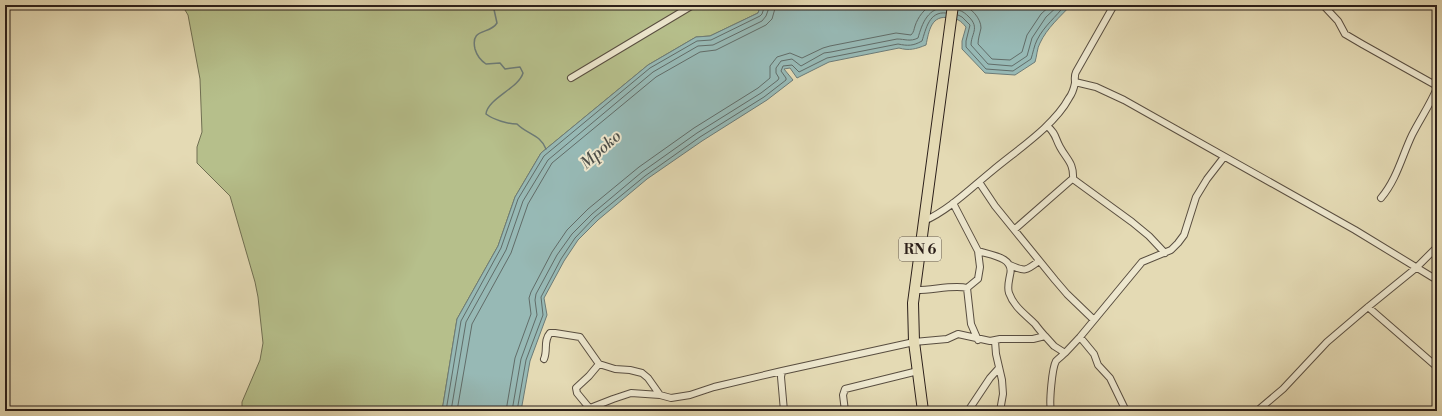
<svg xmlns="http://www.w3.org/2000/svg" width="1442" height="416" font-family="'Libre Bodoni',serif">
<style>
.green{fill:#b6bf8b;stroke:#706f52}
.water{fill:#97b9b5;stroke:#6c7b77}
.lines{fill:none;stroke-linecap:round;stroke-linejoin:round}
.shore{stroke:#616c68;stroke-width:1}
.stream{stroke:#6c7b77;stroke-width:1.5}
.minor-casing{stroke:#594e40;stroke-width:8}
.primary-casing{stroke:#2b1f1a;stroke-width:12}
.minor{stroke:#ede7ce;stroke-width:6}
.primary{stroke:#e4dab4;stroke-width:10}
.labels{text-anchor:middle;stroke-width:4;stroke-linejoin:round;paint-order:stroke}
.shield{fill:#ede7ce;stroke:#655b50;stroke-width:1}
.shield-label{font-size:14px;font-weight:bold;fill:#2b1f1a}
.water-label{font-size:16px;font-style:italic;fill:#4b4d48;stroke:#ede7ce}
</style>
<rect width="100%" height="100%" fill="#e4dab4"/>
<filter id="stains"><feTurbulence type="fractalNoise" baseFrequency=".005" numOctaves="4"/><feColorMatrix values="0 0 0 0 .2 0 0 0 0 .09 0 0 0 0 .02 0 0 0 .5 -.17"/></filter>
<radialGradient id="worn" r=".72"><stop offset=".6" stop-color="#630" stop-opacity="0"/><stop offset="1" stop-color="#630" stop-opacity=".3"/></radialGradient>
<!-- green -->
<path class="green" d="M 182,5 L 761,5 L 758,13 L 710,36 L 696,37 L 648,65 L 541,153 L 515,197 L 498,246 L 457,319 L 442,411 L 242,411 L 242,402 L 260,360 L 263,343 L 258,297 L 255,282 L 230,196 L 197,163 L 197,147 L 202,132 L 200,79 L 188,15 Z"/>
<!-- water -->
<path class="water" d="M 761,5 L 1071,5 C 1060,17 1047,28 1040,43 C 1037,48 1037,56 1035,62 L 1015,75 L 985,73 L 962,49 L 962,41 L 966,27 C 960,20 958,19 950,18 C 931,14 929,31 926,45 C 916,49 909,51 899,48 L 829,62 L 797,78 L 790,68 L 784,69 L 793,80 L 767,100 L 702,141 L 647,179 L 598,220 L 578,240 L 564,261 L 544,298 L 547,315 L 530,361 L 521,411 L 442,411 L 457,319 L 498,246 L 515,197 L 541,153 L 648,65 L 696,37 L 710,36 L 758,13 Z"/>
<g class="lines">
<!-- shore -->
<path class="shore" d="M 963,5 C 971,8 981,18 981,28 C 980,33 978,39 978,44 L 992,59 L 1010,60 L 1022,52 L 1027,35 L 1041,14 L 1051,5
M 958,10 C 963,11 966,14 969,17 C 980,28 971,34 971,45 L 988,64 L 1012,66 L 1027,56 L 1032,38 L 1046,17 L 1059,5
M 958,15 L 962,17 L 970,25 L 966,41 L 966,47 L 986,69 L 1013,71 L 1031,59 C 1033,53 1034,46 1037,40 C 1044,26 1056,17 1065,5
M 446,411 L 461,321 L 501,248 L 518,199 L 544,156 L 650,68 L 697,41 L 711,40 L 760,16 L 762,14 L 765,5
M 451,411 L 466,322 L 506,250 L 523,201 L 548,160 L 653,72 L 698,46 L 713,45 L 762,21 L 766,16 L 770,5
M 457,411 L 472,324 L 511,253 L 528,204 L 552,163 L 656,77 L 700,52 L 716,50 L 766,25 L 772,19 L 776,5
M 506,411 L 515,358 L 531,314 L 529,298 L 531,292 L 552,252 L 567,230 L 588,209 L 639,167 L 694,128 L 758,88 L 770,78 L 770,66 L 777,57 L 790,53 L 802,58 L 823,48 L 830,46 L 896,33 L 911,35 C 914,32 914,29 915,26 C 918,17 924,9 932,5
M 512,411 L 521,359 L 537,315 L 535,300 L 536,294 L 557,255 L 572,234 L 592,214 L 642,172 L 697,133 L 761,93 L 778,80 L 779,78 L 776,73 L 776,68 L 781,61 L 792,59 L 801,66 L 824,53 L 831,52 L 897,39 C 905,39 910,42 918,38 C 922,24 928,6 947,8
M 517,411 L 526,360 L 543,315 L 541,297 L 561,259 L 575,238 L 595,217 L 645,176 L 700,137 L 764,97 L 786,80 L 786,78 L 781,71 L 783,66 L 792,65 L 799,72 L 827,58 L 898,44 C 908,46 913,46 922,41 C 926,29 929,11 946,13"/>
<!-- stream -->
<path class="stream" d="M 493,5 L 497,23 C 490,35 470,27 475,49 C 477,56 480,60 486,64 L 500,63 L 505,69 L 520,67 L 523,73 C 519,88 487,99 486,114 C 494,120 508,124 517,124 C 528,135 540,134 546,149"/>
<defs>
<path id="minor" d="M 1323,5 L 1338,21 L 1345,34 L 1362,44 L 1437,86
M 571,78 L 693,5
M 1075,82 L 1096,87 L 1124,100 L 1355,230 L 1437,280
M 1047,126 C 1056,133 1055,138 1060,147 C 1067,160 1074,163 1073,179
M 979,182 L 995,206 L 1055,280 L 1067,294 L 1094,320
M 1381,198 C 1397,179 1402,156 1412,135 C 1420,119 1430,105 1437,88
M 953,203 L 978,251 C 990,255 1015,257 1010,275 C 1009,281 1007,287 1009,293 C 1014,307 1025,314 1035,324 C 1038,328 1041,332 1045,336
M 924,221 C 949,210 971,188 992,171 C 1017,150 1054,126 1069,98 C 1072,94 1074,88 1075,83 C 1075,79 1074,76 1076,72 L 1114,5
M 1015,229 L 1071,180 L 1073,179 L 1132,222 L 1149,236 L 1165,253
M 978,251 L 980,267 L 978,279 L 967,288 L 971,324 L 978,340
M 1010,265 C 1025,272 1026,271 1039,261
M 914,290 C 930,291 954,284 967,288
M 1368,307 L 1437,367
M 1080,337 L 1094,354 L 1098,365 L 1110,378 L 1126,411
M 995,341 L 996,354 L 1002,380 L 1003,394 L 1000,411
M 544,359 C 548,350 543,341 550,333 L 555,333 L 580,337 L 599,364 L 615,369 L 630,370 L 642,373 L 648,378 L 660,395 L 671,398 L 690,395 L 714,387 L 782,371 L 914,342 L 947,339 L 958,334 L 990,341 L 1000,339 L 1033,339 L 1045,336 L 1054,346 L 1065,353 L 1080,337 L 1142,262 L 1171,250 L 1178,243 L 1184,235 L 1196,197 L 1207,179 L 1224,157
M 782,371 L 781,377 L 784,411
M 590,408 L 613,399 L 631,393 L 660,395
M 591,410 L 577,393 L 576,388 L 589,376 L 599,364
M 845,411 L 843,395 L 845,389 L 918,371
M 968,411 L 990,378 L 999,368
M 1051,411 C 1049,403 1052,368 1056,361 C 1059,358 1063,355 1065,353
M 1257,411 L 1283,389 L 1327,342 L 1368,307 L 1416,268 L 1437,247"/>
<path id="primary" d="M 923,411 L 914,342 L 913,303 L 953,5"/>
</defs>
<!-- minor casing -->
<use href="#minor" class="minor-casing"/>
<!-- primary casing -->
<use href="#primary" class="primary-casing"/>
<!-- minor -->
<use href="#minor" class="minor"/>
<!-- primary -->
<use href="#primary" class="primary"/>
</g>
<g class="labels">
<!-- shield labels -->
<rect class="shield" x="899" y="237" width="42" height="24" rx="3"/>
<g class="shield-label">
<text x="920" y="254">RN 6</text>
</g>
<!-- water labels -->
<g class="water-label">
<text transform="translate(600 149) rotate(-42)" y="6">Mpoko</text>
</g>
</g>
<!-- margin -->
<rect width="1442" height="416" fill="none" stroke="#e4dab4" stroke-width="20"/>
<rect x="6" y="6" width="1430" height="404" fill="none" stroke="#2b1f1a" stroke-width="2"/>
<rect x="10" y="10" width="1422" height="396" fill="none" stroke="#2b1f1a"/>
<rect width="100%" height="100%" filter="url(#stains)"/>
<rect width="100%" height="100%" fill="url(#worn)"/>
</svg>
